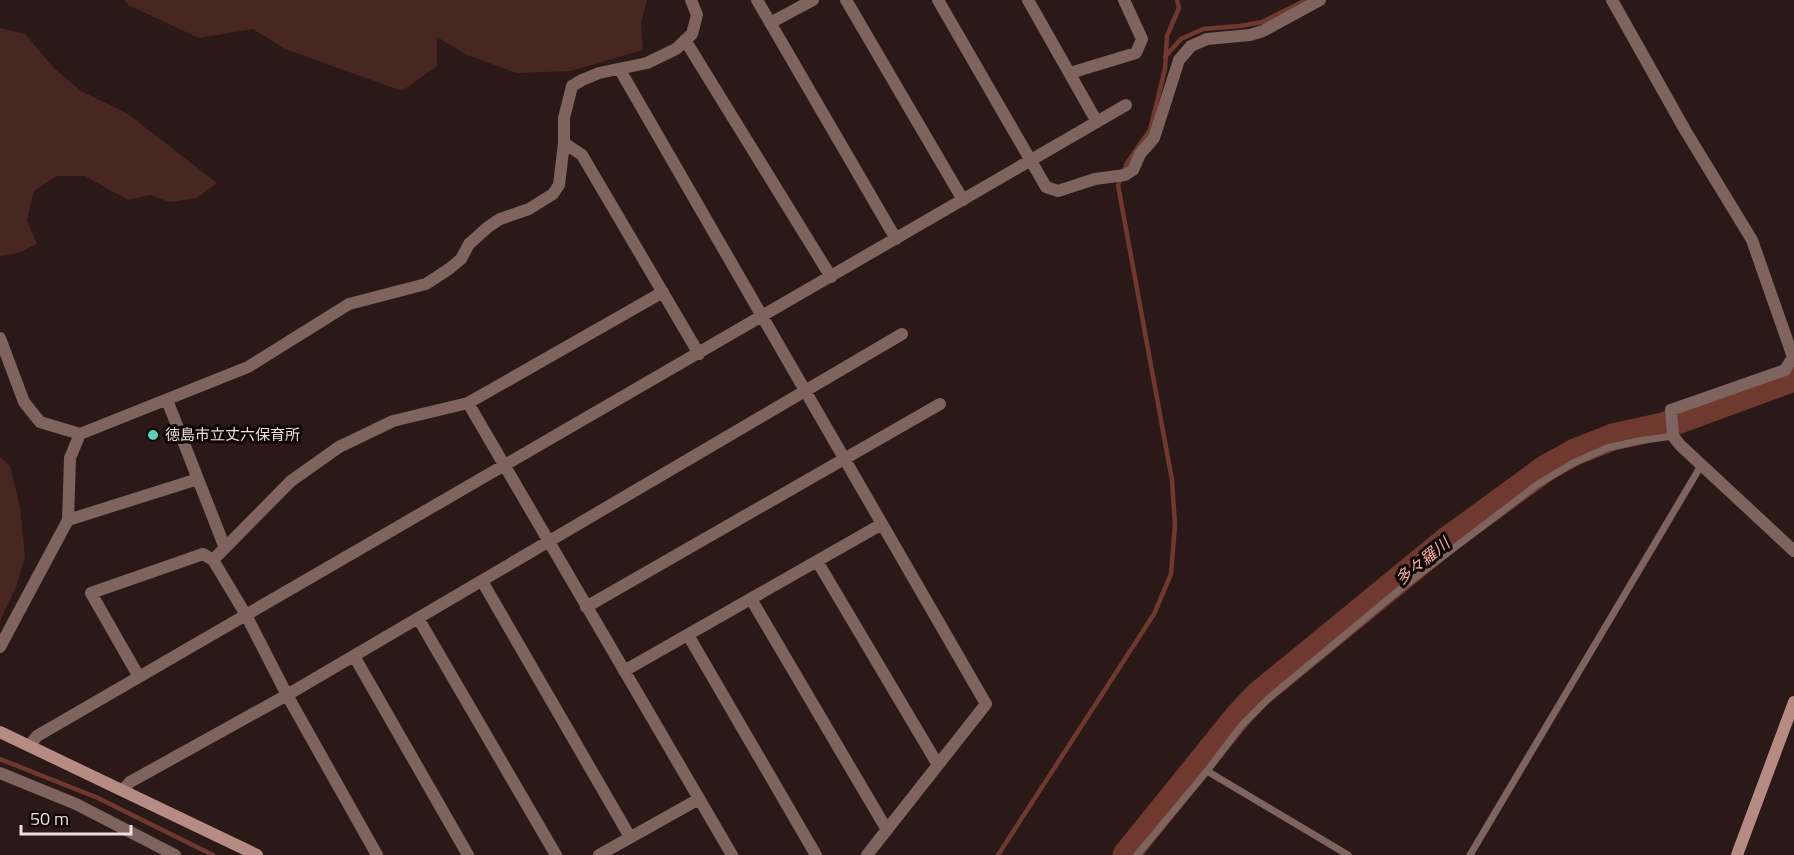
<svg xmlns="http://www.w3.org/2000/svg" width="1794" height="855" font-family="'Titillium Web','Noto Sans JP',sans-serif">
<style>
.green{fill:#482621}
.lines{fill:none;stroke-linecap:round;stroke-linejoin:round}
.stream{stroke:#6f3930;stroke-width:4.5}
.river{stroke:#6f3930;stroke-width:27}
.lane{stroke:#7e635e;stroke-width:7}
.street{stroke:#7e635e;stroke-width:12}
.secondary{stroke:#b58b83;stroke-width:12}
.poi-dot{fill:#5cceba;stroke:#0d0605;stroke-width:2}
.labels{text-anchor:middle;stroke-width:6;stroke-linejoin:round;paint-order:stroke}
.poi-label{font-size:15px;fill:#ecdfdd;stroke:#0d0605;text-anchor:start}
.water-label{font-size:16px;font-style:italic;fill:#f6aea1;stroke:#0d0605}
</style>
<rect width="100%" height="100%" fill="#2a1916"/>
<!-- green -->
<path class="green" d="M 124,0 L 647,0 L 641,23 L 643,50 L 571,71 L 517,73 L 467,55 L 437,37 L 437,66 L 402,91 L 285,49 L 253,29 L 199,38 L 128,5 Z
M 0,28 L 25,34 L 54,68 L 81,91 L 128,114 L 217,183 L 197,198 L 170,202 L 150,195 L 128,200 L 85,176 L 57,176 L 34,191 L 27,220 L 37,244 L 18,253 L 0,256 Z
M 0,457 L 10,466 L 20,507 L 25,557 L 16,587 L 0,621 Z"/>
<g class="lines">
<!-- stream -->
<path class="stream" d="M 1165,57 L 1181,39 L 1203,29 L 1240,26 L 1262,22 L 1306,0
M 0,759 L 98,798 L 213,855
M 998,855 L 1154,614 L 1171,574 L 1175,525 L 1172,480 L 1118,185 L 1127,163 L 1150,130 L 1165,69 L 1167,36 L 1179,8 L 1177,0"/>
<!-- river -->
<path class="river" d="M 1126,855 L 1239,715 L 1258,695 L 1446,541 L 1546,468 L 1575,452 L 1613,437 L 1663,426 L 1794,378"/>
<!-- lane -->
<path class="lane" d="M 1207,771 L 1241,726 L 1269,698 L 1404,586 L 1538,484 L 1573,463 L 1607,448 L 1638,441 L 1673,436
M 1137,855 L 1207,771 L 1348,855
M 1470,855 L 1702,464"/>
<!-- street -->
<path class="street" d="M 757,0 L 896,239
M 846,0 L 963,200
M 938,0 L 1046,187 L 1058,191 L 1095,179 L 1125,175 L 1133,170 L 1140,154 L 1154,138 L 1179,60 L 1191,46 L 1207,39 L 1250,35 L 1263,31 L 1320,0
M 1028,0 L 1097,122
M 1612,0 L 1685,130 L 1752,240 L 1793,357 L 1785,370 L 1671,410 L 1673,436 L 1680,445 L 1794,551
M 770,23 L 813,0
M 685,40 L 831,277
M 620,70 L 986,704 L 867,855
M 1070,73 L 1136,53 L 1142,39 L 1124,0
M 564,143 L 582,155 L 699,354
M 0,338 L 24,402 L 40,422 L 80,434
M 167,400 L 225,548
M 468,403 L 732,855
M 68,520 L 198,479
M 213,560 L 291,481 L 339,447 L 393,421 L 468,403 L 663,292
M 817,561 L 938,765
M 482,581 L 630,837
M 751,599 L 887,830
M 586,607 L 940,404
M 418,618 L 556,855
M 688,635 L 816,855
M 0,647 L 68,520 L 70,458 L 80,434 L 248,367 L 349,304 L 426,284 L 449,269 L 461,259 L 469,244 L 488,227 L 500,219 L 529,209 L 553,194 L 559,185 L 564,143 L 564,118 L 572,86 L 582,80 L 599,73 L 647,63 L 676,49 L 692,34 L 697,15 L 691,0
M 354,656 L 468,855
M 624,671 L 882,524
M 139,677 L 91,593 L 203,554 L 213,560 L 246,615 L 287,695 L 377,855
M 30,745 L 37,736 L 1126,105
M 0,773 L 76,804 L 175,855
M 123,790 L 130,782 L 287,695 L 902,334
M 599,855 L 699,799"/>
<!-- secondary -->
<path class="secondary" d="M 0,732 L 257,855
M 1737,855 L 1794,702"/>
</g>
<!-- markers -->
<circle class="poi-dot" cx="153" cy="435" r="6"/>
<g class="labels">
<!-- poi labels -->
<g class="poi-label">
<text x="165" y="440">徳島市立丈六保育所</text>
</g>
<!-- water labels -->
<g class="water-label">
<text transform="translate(1422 561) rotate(-39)" y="6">多々羅川</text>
</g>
</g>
<!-- scale -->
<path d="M21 825v9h110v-9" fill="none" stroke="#ecdfdd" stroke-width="3"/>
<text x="30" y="825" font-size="18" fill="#ecdfdd" stroke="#0d0605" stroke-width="4.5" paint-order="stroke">50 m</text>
</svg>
